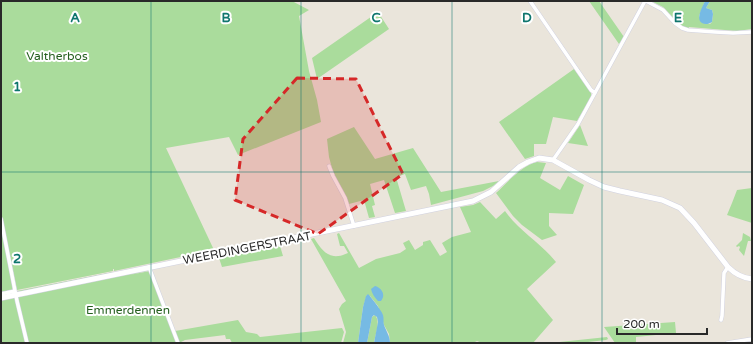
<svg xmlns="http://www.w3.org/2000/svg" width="753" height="344" font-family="'Varela Round',sans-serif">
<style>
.green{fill:#aadc9c}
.water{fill:#76bae4}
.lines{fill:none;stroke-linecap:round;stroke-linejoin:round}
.street-casing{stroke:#d1d2e0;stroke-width:4.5}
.secondary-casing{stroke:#d1d2e0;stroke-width:6}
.street{stroke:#fff;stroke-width:3.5}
.secondary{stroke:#fff;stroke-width:5}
.marked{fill:#d62828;fill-opacity:0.2;stroke:#d62828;stroke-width:3;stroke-dasharray:8 5;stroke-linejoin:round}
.grid{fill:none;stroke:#0f766e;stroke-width:1;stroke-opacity:0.55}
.labels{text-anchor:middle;stroke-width:4;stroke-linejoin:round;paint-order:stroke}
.park-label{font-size:12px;fill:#255f1f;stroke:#fff}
.street-label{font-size:12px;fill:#292929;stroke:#fff}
.grid-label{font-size:13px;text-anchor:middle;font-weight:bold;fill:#0f766e;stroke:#fff;stroke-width:4;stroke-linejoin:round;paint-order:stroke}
</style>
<rect width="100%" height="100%" fill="#eae5db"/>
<!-- green -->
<path class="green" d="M 1,1 L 292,1 L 309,10 L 299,16 L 309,71 L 317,100 L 321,122 L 238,155 L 229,137 L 166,148 L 214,250 L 114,271 L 114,269 L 113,269 L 113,271 L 17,290 L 1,214 Z
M 589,1 L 599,1 L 624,37 L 619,44 Z
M 651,1 L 705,1 L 699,16 L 703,23 L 710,24 L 712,22 L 713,14 L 712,10 L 706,8 L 710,1 L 752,1 L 752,29 L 737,31 L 689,27 L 688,29 L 683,28 L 663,7 Z
M 378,12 L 389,29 L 317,79 L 312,58 Z
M 574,69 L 591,93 L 591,97 L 577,121 L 553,117 L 546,144 L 534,144 L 534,156 L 525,159 L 499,122 Z
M 580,125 L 588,146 L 568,143 Z
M 354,127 L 375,159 L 413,148 L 441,192 L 499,181 L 493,186 L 483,191 L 431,205 L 429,194 L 426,186 L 411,190 L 405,174 L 396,177 L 406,211 L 395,213 L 384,180 L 370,184 L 375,205 L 372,206 L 375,217 L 369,218 L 364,200 L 349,204 L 344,192 L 335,176 L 332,168 L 329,157 L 327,139 Z
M 537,162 L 546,163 L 540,178 L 560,190 L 568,176 L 584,185 L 573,214 L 549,213 L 549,226 L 557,235 L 542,240 L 522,225 L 513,216 L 496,193 C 508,182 522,165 537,162 Z
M 752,188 L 752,223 L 727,215 L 732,203 L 737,190 Z
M 480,202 L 496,219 L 505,211 C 519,231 541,243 556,262 L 527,289 L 553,320 L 533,343 L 482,343 L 477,341 L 475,342 L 475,343 L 390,343 L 389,334 L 384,325 L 378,306 L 370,296 L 367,295 L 363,307 L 358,343 L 343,343 L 346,332 L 339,309 L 342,304 L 346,301 L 311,239 L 314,238 C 323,253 331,261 348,253 L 344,246 L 340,246 L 337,234 L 339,233 L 359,268 L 376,259 L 400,253 L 406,249 L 403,243 L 409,240 L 415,250 L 423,245 L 423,242 L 430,240 L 440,256 L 447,252 L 442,243 L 452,237 L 471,232 L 460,207 L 473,205 Z
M 1,221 L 13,288 L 12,290 L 1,292 Z
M 743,233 L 750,237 L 751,241 L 748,241 L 744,256 L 739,250 L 740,247 L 739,246 L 737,247 L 736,246 L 742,240 Z
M 280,246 L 283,256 L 222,267 L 219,258 Z
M 147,269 L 147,271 L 129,275 L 150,271 L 177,343 L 1,343 L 1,299 L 13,297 L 18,298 L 18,296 Z
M 113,272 L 111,274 L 19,292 L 17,291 Z
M 375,315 C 381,322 375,335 374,343 L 367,343 L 372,317 Z
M 238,320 L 246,332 L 257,334 L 260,337 L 342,328 L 344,332 L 341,343 L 232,343 L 230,339 L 226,339 L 225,335 L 185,340 L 179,343 L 175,331 Z
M 675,322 L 676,333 L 636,337 L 636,343 L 615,343 L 604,327 Z
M 607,337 L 608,339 L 606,340 L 579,343 L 550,343 Z"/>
<!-- water -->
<path class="water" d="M 705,1 L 710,1 L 706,8 L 712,10 L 713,14 L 712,22 C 709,24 705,25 702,23 C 695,19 703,6 705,1 Z
M 375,286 C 382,288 386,295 381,301 L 378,301 C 375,298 372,294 371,289 Z
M 368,294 C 371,297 382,311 383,315 C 384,318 383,322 384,325 C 386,331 390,336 390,343 L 374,343 L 378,322 L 377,317 L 374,315 L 372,317 L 367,343 L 358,343 L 363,307 L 366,296 Z"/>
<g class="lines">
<defs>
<path id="street" d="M 530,1 L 591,90 L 595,93
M 646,1 L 663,10 L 675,23 L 682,28 L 688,30 L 715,32 L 733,33 L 752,32
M 553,160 L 578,124 L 645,1
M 329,166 L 333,176 L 345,198 L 354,226
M 1,219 L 17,301 L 27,343
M 149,267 L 178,343
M 1,294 L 15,291
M 721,320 L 722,316 L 724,273 L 728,267
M 727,343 L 752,339"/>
<path id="secondary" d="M 1,298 L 473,201 L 491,192 L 519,167 L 528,162 L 539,158 L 553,160 L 589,180 L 604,187 L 620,191 L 662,200 L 680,208 L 694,223 L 728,267 C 735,274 743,278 752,279"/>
</defs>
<!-- street casing -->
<use href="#street" class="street-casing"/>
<!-- secondary casing -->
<use href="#secondary" class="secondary-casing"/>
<!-- street -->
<use href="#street" class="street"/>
<!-- secondary -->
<use href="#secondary" class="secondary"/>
</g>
<!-- marked area -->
<path class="marked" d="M 297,78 L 356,79 L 403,174 L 318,234 L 235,200 L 243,139 Z"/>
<!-- grid -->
<path class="grid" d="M 151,1 L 151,343M 301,1 L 301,343M 452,1 L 452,343M 602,1 L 602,343M 1,172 L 752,172"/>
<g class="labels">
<!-- park labels -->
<g class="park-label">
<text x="57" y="60">Valtherbos</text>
<text x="128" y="314">Emmerdennen</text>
</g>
<!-- street labels -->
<g class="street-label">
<text transform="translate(247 248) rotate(-11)" y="4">WEERDINGERSTRAAT</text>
</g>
</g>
<g class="grid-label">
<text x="75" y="22">A</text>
<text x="226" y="22">B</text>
<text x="376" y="22">C</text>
<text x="527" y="22">D</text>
<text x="678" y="22">E</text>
<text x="17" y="91">1</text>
<text x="17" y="263">2</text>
</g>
<!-- border -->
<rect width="753" height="344" fill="none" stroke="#292929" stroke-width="4"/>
<!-- scale -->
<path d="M617 328v6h90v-6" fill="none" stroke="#292929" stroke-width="2"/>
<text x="623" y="328" font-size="12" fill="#292929" stroke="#ffffff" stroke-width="3" paint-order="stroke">200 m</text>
</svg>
